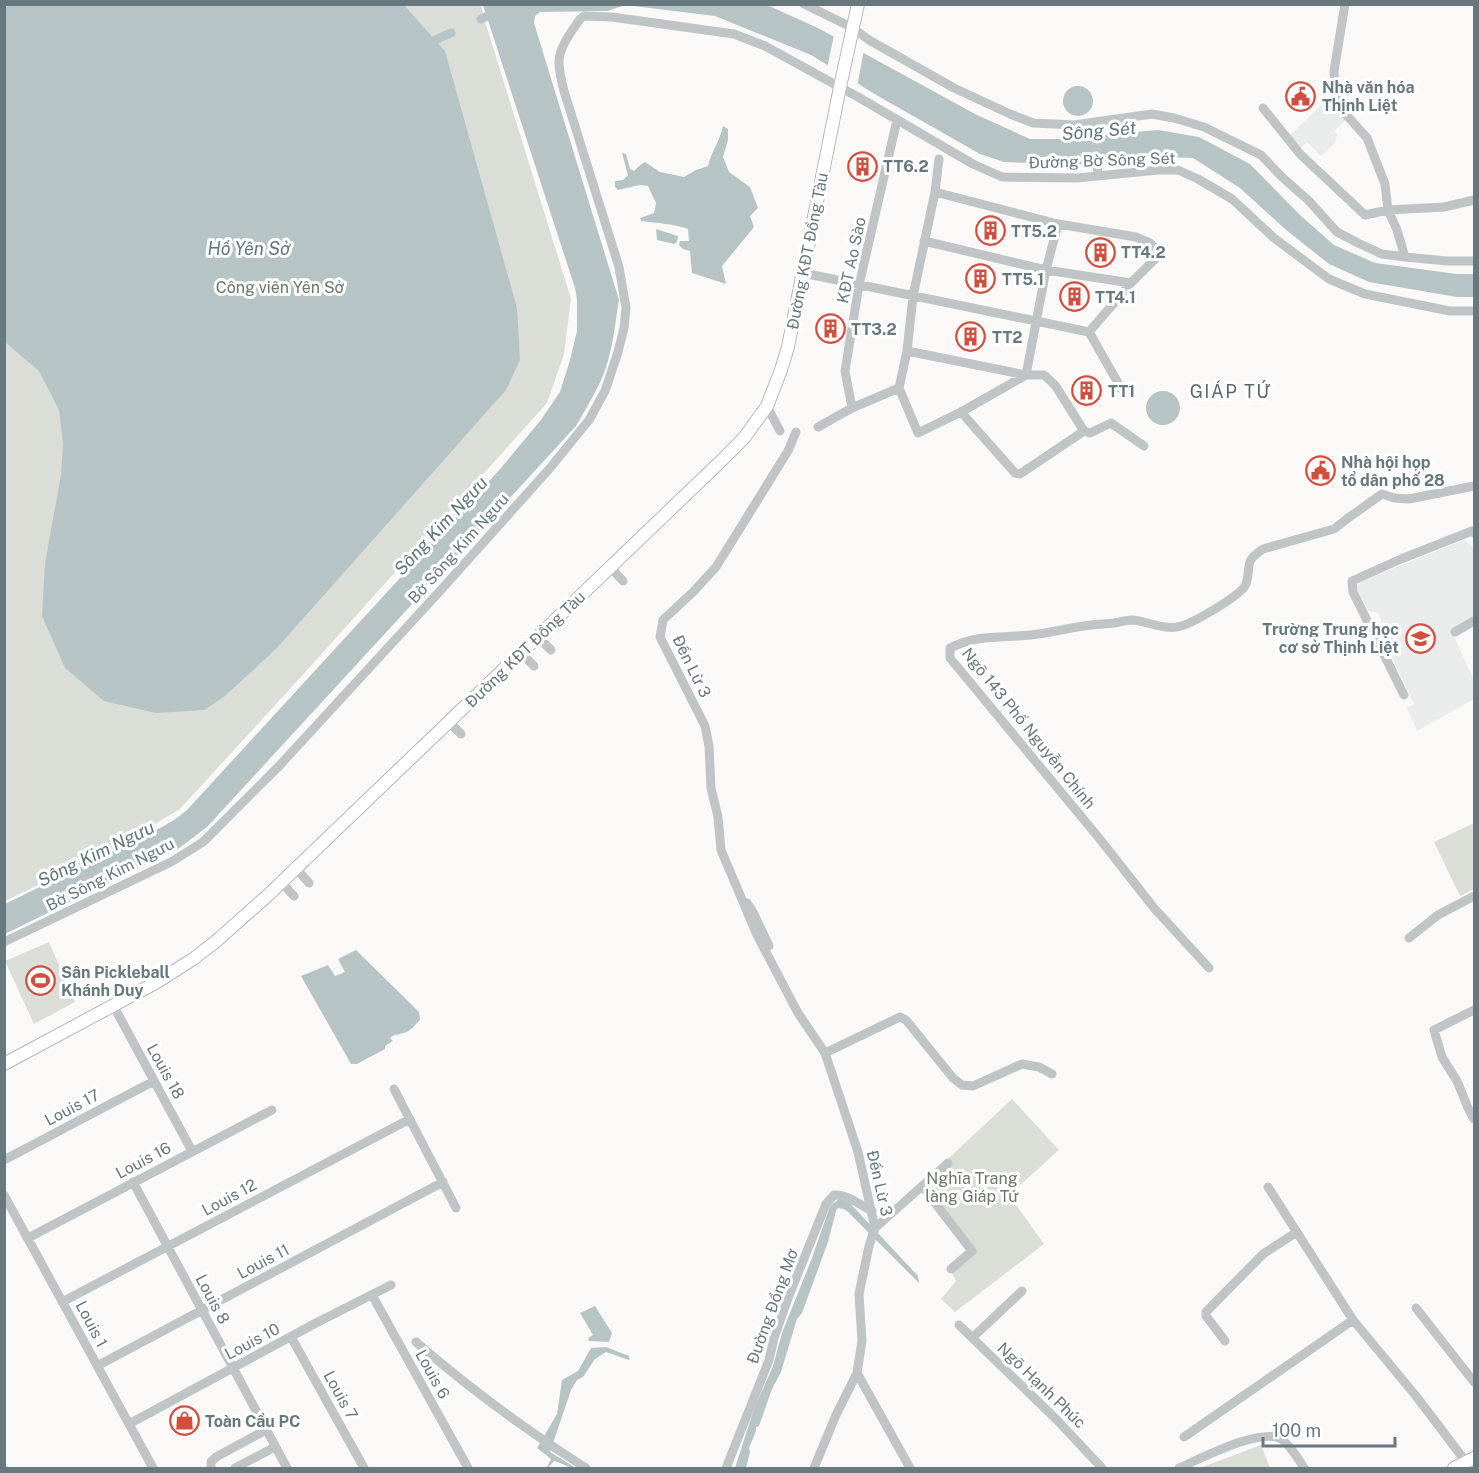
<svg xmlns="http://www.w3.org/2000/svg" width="1479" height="1473" font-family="'Public Sans',sans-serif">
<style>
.built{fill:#eaebeb}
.green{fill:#daded7}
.water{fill:#b7c4c6}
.pier{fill:#faf9f8}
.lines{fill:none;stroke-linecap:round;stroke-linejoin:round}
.canal{stroke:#b7c4c6;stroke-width:9}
.major-casing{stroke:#b3b9bb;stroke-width:14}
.minor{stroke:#bfc4c7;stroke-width:9}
.major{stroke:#fff;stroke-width:12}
.labels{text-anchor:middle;stroke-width:6;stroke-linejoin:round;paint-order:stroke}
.poi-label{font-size:16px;font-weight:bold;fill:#67787f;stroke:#fff;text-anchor:start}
.street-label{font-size:16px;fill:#67787f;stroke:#fff}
.park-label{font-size:16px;fill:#6b7866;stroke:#fff}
.water-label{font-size:18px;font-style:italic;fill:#627679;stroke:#fff}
.neighbourhood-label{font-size:18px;letter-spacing:1.5px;fill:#59666b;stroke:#fff}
</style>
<rect width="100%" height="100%" fill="#faf9f8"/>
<!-- built -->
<path class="built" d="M 1327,100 L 1346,120 L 1334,131 L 1337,134 L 1335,143 L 1321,156 L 1307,142 L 1299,149 L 1288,137 Z
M 1464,540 L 1474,548 L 1474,619 L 1452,632 L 1474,680 L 1474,699 L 1417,731 L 1407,708 L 1414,704 L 1385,642 L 1387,634 L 1378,613 L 1368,610 L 1357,589 L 1360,582 Z"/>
<!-- green -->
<path class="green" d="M 5,5 L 481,5 L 484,18 L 571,299 L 564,354 L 547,403 L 309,668 L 180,809 L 111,850 L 5,901 Z
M 1474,823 L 1474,889 L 1460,896 L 1434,842 Z
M 49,942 L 75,1002 L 34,1024 L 5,961 Z
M 1012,1099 L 1059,1150 L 1009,1195 L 1044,1244 L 955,1312 L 941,1299 L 956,1281 L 951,1271 L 973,1251 L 921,1184 Z
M 1261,1445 L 1270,1468 L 1200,1468 Z"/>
<!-- water -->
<path class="water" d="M 4,5 L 404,5 L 445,51 L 517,308 L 520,360 L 506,390 L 277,648 L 225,696 L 204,710 L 156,713 L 104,701 L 65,668 L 42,616 L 45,563 L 61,475 L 63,443 L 59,410 L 39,371 L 5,342 Z
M 483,5 L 767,5 L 818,28 L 975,114 L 1030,139 L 1084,139 L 1111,134 L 1158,130 L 1199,137 L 1250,164 L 1301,216 L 1334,245 L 1375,263 L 1457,274 L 1474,274 L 1474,297 L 1457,297 L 1369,282 L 1329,264 L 1285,229 L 1240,188 L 1193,158 L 1160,157 L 1118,158 L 1092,165 L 1004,162 L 980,154 L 878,96 L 811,55 L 715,16 L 625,5 L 608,11 L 540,12 L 535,16 L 534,23 L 619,300 C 615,323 613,348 605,370 C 598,390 586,408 576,426 L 207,827 L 178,849 L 5,934 L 5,904 L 162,827 L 174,820 L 187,810 L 501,468 L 540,421 L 560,392 L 570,360 L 577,331 L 577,300 L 575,288 Z
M1063 101a15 15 0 1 1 30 0a15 15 0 1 1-30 0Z
M 723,126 L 728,129 L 728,140 L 723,157 L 729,172 L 750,187 L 758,208 L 750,216 L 754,227 L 722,266 L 726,284 L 692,273 L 690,251 L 683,249 L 679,245 L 680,241 L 689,241 L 688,229 C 675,224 656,223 641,221 L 640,218 L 654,213 L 656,203 L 648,186 L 640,185 L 618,190 L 615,187 L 615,181 L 623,180 L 628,175 L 622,153 L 626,154 L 630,169 L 634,171 L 639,166 L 645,162 L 660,172 L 684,177 L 696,170 L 708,166 C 711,152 720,141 723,126 Z
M 656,229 L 678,236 L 677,242 L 674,244 L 657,240 Z
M1146 408a17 17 0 1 1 34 0a17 17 0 1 1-34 0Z
M 356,950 L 419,1012 L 420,1020 C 415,1025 411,1031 404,1033 C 398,1035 395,1033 390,1038 L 393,1041 L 385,1046 L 385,1049 L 357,1064 L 351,1064 L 301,976 L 328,965 L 335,976 L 345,972 L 338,959 Z
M 839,1199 L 848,1201 L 918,1276 L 919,1283 L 847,1211 L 843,1209 L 838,1208 L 836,1211 L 828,1242 L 802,1313 L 797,1319 L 781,1372 L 772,1389 L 759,1426 L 756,1427 L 756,1431 L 749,1448 L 750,1452 L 746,1468 L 735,1468 L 754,1409 L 773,1366 L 782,1333 L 812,1258 L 830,1206 Z
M 595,1306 L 612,1333 L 609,1342 L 589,1341 L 588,1338 L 593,1335 L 580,1313 Z
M 606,1347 L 629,1356 L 629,1360 L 606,1352 L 595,1359 L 583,1377 L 577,1380 L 571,1390 L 550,1452 L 576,1468 C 567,1468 563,1463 554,1461 L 549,1467 L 547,1467 L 551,1459 L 537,1448 L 557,1414 L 562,1380 L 578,1371 L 591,1348 Z"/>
<!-- pier -->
<path class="pier" d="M 834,35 L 864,50 L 857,87 L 827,69 Z"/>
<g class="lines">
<!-- canal -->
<path class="canal" d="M 481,19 L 512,4
M 435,40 L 451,33"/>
<defs>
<path id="major" d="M 4,1064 L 157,982 L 193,959 L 214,943 L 266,897 L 721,461 L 744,438 L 767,406 L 781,370 L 788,347 L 840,87 L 858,4
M 1454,1468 L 1474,1458"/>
</defs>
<!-- major casing -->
<use href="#major" class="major-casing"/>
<!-- minor -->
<path class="minor" d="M 804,4 L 853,28 L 869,40 L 954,88 L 1010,114 L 1033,123 L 1074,125 L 1152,114 L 1174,118 L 1204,127 L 1261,155 L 1282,177 L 1309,201 L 1337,232 L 1358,243 L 1382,254 L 1405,257 L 1447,261 L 1474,261
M 1345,4 L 1334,71 L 1336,95 L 1341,109 L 1367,138 L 1385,184 L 1388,210 L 1397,230 L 1405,257
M 1263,108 L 1300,154 L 1365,215 L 1388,210 L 1444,207 L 1474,200
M 1094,122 L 1098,176
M 939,159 L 935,192 L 913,296 L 907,351 L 899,388 L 918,433 L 961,412 L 1026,375
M 935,192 L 1058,224 L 1136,237 L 1150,243 L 1161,253 L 1131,283 L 1089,332
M 924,241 L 1046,270 L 1131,283
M 803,273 L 1089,332
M 1089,332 L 1122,390
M 907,351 L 1026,375 L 1044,375 L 1055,385 L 1084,431 L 1090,433 L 1111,423 L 1144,446
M 1026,375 L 1046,270 L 1058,224
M 767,406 L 780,431
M 852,408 L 845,371 L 859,285 L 897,120
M 961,412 L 1015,473 L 1020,474 L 1084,431
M 818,427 L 852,408 L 899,388
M 796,432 L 788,451 L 716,567 L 693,592 L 663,620 L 660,637 L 705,726 L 709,746 L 711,788 L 718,817 L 721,850 L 757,935 L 798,1013 L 825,1053 L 858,1152 L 875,1228 L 869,1246 L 859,1294 L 862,1341 L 857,1373 L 836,1415 L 814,1468
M 610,567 L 623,581
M 1455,632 L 1474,621
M 538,637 L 551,650
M 521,653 L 534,666
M 1404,695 L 1353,592 L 1352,581 L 1401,559 L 1472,531 L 1474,533
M 449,722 L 461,734
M 296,868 L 309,883
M 281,882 L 294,896
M 747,903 L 753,912 L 769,946
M 1409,938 L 1438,915 L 1474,896
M 4,942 L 171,862 L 203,842 L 280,765 L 440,591 L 550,468 L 589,420 L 605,391 L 618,352 L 624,328 L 626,308 L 619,267 L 564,91 C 562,82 559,72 559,62 C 559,47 572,31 580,19 L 584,16 L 612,17 L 734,34 L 765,46 L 858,97 L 973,164 L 1002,177 L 1077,178 L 1158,170 L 1178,170 L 1198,179 L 1232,199 L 1274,238 L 1329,279 L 1365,294 L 1450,311 L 1474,311
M 1209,968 L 1154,908 L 1099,838 L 950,658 L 950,648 C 977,634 1003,638 1031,635 C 1051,633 1071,627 1091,625 C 1098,624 1106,624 1114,623 C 1120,622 1126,620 1132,620 C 1147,621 1165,631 1181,626 C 1193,623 1242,595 1246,584 C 1252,565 1243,562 1263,549 L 1334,529 L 1348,518 L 1382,494 L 1394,498 L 1409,499 L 1474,486
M 113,1005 L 192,1151
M 1474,1010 L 1434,1030 L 1442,1057 L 1457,1081 L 1468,1108 L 1474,1119
M 825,1053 L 900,1017 L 906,1020 L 953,1078 L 962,1085 L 973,1086 L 1022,1064 L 1039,1067 L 1052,1074
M 394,1089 L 456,1208
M 4,1160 L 154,1081
M 133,1182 L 287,1468
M 922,1186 L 972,1251 L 951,1269
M 1268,1187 L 1353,1320 L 1416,1396 L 1466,1462
M 4,1195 L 153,1468
M 875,1228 L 948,1163
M 28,1238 L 272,1110
M 372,1295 L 468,1468
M 62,1302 L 410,1119
M 1416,1308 L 1474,1382
M 959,1325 L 1057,1420 L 1102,1468
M 291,1337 L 364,1468
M 972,1338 L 1022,1291
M 1225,1341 L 1206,1316 L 1206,1312 L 1263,1254 L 1297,1232
M 416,1342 C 469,1388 526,1430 586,1468
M 97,1366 L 443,1182
M 857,1373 L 910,1468
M 129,1424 L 316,1323 L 391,1285
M 1184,1437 L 1353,1320
M 211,1468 L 211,1462 L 216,1457 L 266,1430
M 235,1468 L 275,1447
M 726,1468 L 769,1360 L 774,1338 L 788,1298 L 826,1204 L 834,1195 C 847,1194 860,1205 872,1211
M 1179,1468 C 1200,1459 1261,1427 1281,1439 C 1288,1443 1300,1461 1304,1468"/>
<!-- major -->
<use href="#major" class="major"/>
</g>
<!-- icons -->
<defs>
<symbol id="civic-ring" viewBox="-11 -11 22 22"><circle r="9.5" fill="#fff" stroke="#d24f40" stroke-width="1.5"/><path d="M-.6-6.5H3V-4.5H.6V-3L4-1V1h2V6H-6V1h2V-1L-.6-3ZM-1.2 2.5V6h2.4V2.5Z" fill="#d24f40"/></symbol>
<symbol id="building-ring" viewBox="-11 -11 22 22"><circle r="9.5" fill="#fff" stroke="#d24f40" stroke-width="1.5"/><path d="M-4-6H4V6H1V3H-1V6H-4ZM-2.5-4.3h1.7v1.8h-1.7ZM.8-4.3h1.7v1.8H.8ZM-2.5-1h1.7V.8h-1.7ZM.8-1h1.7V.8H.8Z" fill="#d24f40"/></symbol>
<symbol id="school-ring" viewBox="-11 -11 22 22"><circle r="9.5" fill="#fff" stroke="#d24f40" stroke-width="1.5"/><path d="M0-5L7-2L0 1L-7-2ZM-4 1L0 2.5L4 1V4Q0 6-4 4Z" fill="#d24f40"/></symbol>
<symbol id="stadium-ring" viewBox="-11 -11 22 22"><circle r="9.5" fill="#fff" stroke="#d24f40" stroke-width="1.5"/><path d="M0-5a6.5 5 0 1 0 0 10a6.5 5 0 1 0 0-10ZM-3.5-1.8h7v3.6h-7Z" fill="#d24f40"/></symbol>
<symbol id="shop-ring" viewBox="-11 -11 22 22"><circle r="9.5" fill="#fff" stroke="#d24f40" stroke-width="1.5"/><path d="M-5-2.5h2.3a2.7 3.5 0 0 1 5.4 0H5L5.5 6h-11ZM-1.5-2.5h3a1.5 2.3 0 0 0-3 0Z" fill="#d24f40"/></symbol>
</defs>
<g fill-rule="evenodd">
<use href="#civic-ring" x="1284" y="80" width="33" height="33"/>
<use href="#building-ring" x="846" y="150" width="33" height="33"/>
<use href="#building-ring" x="974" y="214" width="33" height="33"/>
<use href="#building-ring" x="1084" y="236" width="33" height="33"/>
<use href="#building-ring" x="964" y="262" width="33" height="33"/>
<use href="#building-ring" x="1058" y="280" width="33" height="33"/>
<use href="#building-ring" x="814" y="312" width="33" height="33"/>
<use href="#building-ring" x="954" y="320" width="33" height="33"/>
<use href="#building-ring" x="1070" y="374" width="33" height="33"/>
<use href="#civic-ring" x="1304" y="454" width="33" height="33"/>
<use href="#school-ring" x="1404" y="622" width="33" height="33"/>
<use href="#stadium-ring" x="24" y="964" width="33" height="33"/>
<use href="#shop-ring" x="168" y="1404" width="33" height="33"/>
</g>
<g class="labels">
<!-- poi labels -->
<g class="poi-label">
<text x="1322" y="93">Nhà văn hóa<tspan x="1322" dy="18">Thịnh Liệt</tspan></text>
<text x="883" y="172">TT6.2</text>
<text x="1011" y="237">TT5.2</text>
<text x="1121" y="258">TT4.2</text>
<text x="1002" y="285">TT5.1</text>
<text x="1095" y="303">TT4.1</text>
<text x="851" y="335">TT3.2</text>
<text x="992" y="343">TT2</text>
<text x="1108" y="397">TT1</text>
<text x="1341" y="468">Nhà hội họp<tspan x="1341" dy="18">tổ dân phố 28</tspan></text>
<text x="1399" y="635" text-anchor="end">Trường Trung học<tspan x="1399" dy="18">cơ sở Thịnh Liệt</tspan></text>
<text x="61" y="978">Sân Pickleball<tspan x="61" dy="18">Khánh Duy</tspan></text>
<text x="205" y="1427">Toàn Cầu PC</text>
</g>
<!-- street labels -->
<g class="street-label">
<text transform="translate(1102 160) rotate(-2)" y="6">Đường Bờ Sông Sét</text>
<text transform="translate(807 251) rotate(-79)" y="6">Đường KĐT Đồng Tàu</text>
<text transform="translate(851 260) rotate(-78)" y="6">KĐT Ao Sào</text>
<text transform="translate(458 548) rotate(-48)" y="6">Bờ Sông Kim Ngưu</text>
<text transform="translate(525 649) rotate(-44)" y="6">Đường KĐT Đồng Tàu</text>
<text transform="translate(692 666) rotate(64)" y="6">Đền Lừ 3</text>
<text transform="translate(1029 728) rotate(51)" y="6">Ngõ 143 Phố Nguyễn Chính</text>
<text transform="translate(110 874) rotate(-27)" y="6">Bờ Sông Kim Ngưu</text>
<text transform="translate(166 1071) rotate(61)" y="6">Louis 18</text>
<text transform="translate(72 1107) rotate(-28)" y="6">Louis 17</text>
<text transform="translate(143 1160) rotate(-28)" y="6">Louis 16</text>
<text transform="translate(880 1183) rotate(77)" y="6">Đền Lừ 3</text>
<text transform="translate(229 1197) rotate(-28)" y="6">Louis 12</text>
<text transform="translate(263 1261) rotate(-28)" y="6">Louis 11</text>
<text transform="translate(213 1299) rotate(62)" y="6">Louis 8</text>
<text transform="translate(772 1306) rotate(-70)" y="6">Đường Đồng Mơ</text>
<text transform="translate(92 1324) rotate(62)" y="6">Louis 1</text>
<text transform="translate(252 1341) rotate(-28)" y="6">Louis 10</text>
<text transform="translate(433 1374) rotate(61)" y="6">Louis 6</text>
<text transform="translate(1042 1385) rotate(44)" y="6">Ngõ Hạnh Phúc</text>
<text transform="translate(341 1395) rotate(61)" y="6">Louis 7</text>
</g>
<!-- park labels -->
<g class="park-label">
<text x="280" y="293">Công viên Yên Sở</text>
<text x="972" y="1184">Nghĩa Trang<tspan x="972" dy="18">làng Giáp Tứ</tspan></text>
</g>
<!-- water labels -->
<g class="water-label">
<text transform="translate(1099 131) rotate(-5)" y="6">Sông Sét</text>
<text x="249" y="255">Hồ Yên Sở</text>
<text transform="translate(441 526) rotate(-47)" y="6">Sông Kim Ngưu</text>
<text transform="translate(96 854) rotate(-26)" y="6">Sông Kim Ngưu</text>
</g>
<!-- neighbourhood labels -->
<g class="neighbourhood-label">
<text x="1231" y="398">GIÁP TỨ</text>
</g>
</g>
<!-- border -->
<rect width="1479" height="1473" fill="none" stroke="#67787f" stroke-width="12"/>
<!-- scale -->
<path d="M1263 1437v9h132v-9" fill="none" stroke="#67787f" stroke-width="3"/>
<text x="1272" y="1437" font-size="18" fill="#67787f" stroke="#ffffff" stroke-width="4.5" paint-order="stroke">100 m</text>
</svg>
